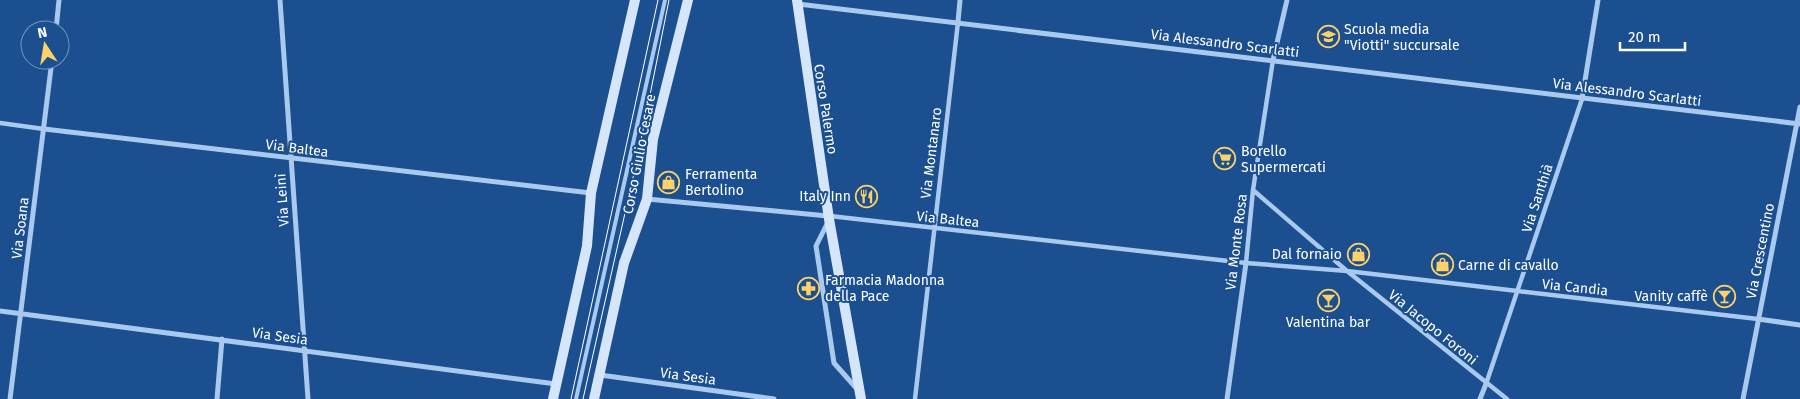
<svg xmlns="http://www.w3.org/2000/svg" width="1800" height="399" font-family="'Fira Sans',sans-serif">
<style>
.lines{fill:none;stroke-linecap:round;stroke-linejoin:round}
.service{stroke:#a9c9ee;stroke-width:4}
.pedestrian{stroke:#a9c9ee;stroke-width:4.5}
.minor{stroke:#a9c9ee;stroke-width:5}
.secondary{stroke:#d6e6fa;stroke-width:10}
.tram{stroke:#fff;stroke-width:1}
.labels{text-anchor:middle;stroke-width:4;stroke-linejoin:round;paint-order:stroke}
.poi-label{font-size:14px;fill:#fff;stroke:#1b4f8f;text-anchor:start}
.street-label{font-size:14px;fill:#fff;stroke:#1b4f8f}
</style>
<rect width="100%" height="100%" fill="#1b4f8f"/>
<g class="lines">
<!-- service -->
<path class="service" d="M 576,399 L 665,0"/>
<!-- pedestrian -->
<path class="pedestrian" d="M 0,123 L 44,129
M 1253,190 L 1347,271 L 1507,399
M 830,216 L 1246,263 L 1347,271 L 1758,319
M 1246,263 L 1253,190 L 1273,60
M 1486,384 L 1582,99
M 915,399 L 958,22"/>
<!-- minor -->
<path class="minor" d="M 280,0 L 308,399
M 798,4 L 1800,124
M 958,22 L 960,0
M 56,30 L 59,0
M 1273,60 L 1287,0
M 1582,99 L 1598,0
M 44,129 L 591,193
M 647,199 L 828,216
M 828,222 L 816,246 L 834,363 L 858,390
M 0,311 L 556,384
M 1758,319 L 1800,325
M 600,375 L 774,399
M 10,399 L 52,60
M 217,399 L 222,339
M 1227,399 L 1246,263
M 1480,399 L 1486,384
M 1743,399 L 1800,107"/>
<!-- secondary -->
<path class="secondary" d="M 797,0 L 829,219 L 861,399
M 553,399 L 587,246 L 591,193 L 635,0
M 594,399 L 624,263 L 647,199 L 653,139 L 688,0"/>
<!-- tram -->
<path class="tram" d="M 571,399 L 658,0
M 583,399 L 637,160 L 669,0"/>
</g>
<!-- icons -->
<defs>
<symbol id="school-ring" viewBox="-11 -11 22 22"><circle r="9.5" fill="#1b4f8f" stroke="#ffd166" stroke-width="1.5"/><path d="M0-5L7-2L0 1L-7-2ZM-4 1L0 2.5L4 1V4Q0 6-4 4Z" fill="#ffd166"/></symbol>
<symbol id="supermarket-ring" viewBox="-11 -11 22 22"><circle r="9.5" fill="#1b4f8f" stroke="#ffd166" stroke-width="1.5"/><path d="M-6-5.5h2.5l.6 2H6L4.5 2H-2.5L-4.4-4H-6ZM-1.5 3.2a1.3 1.3 0 1 0 .1 0ZM3 3.2a1.3 1.3 0 1 0 .1 0Z" fill="#ffd166"/></symbol>
<symbol id="shop-ring" viewBox="-11 -11 22 22"><circle r="9.5" fill="#1b4f8f" stroke="#ffd166" stroke-width="1.5"/><path d="M-5-2.5h2.3a2.7 3.5 0 0 1 5.4 0H5L5.5 6h-11ZM-1.5-2.5h3a1.5 2.3 0 0 0-3 0Z" fill="#ffd166"/></symbol>
<symbol id="restaurant-ring" viewBox="-11 -11 22 22"><circle r="9.5" fill="#1b4f8f" stroke="#ffd166" stroke-width="1.5"/><path d="M-5-6h1v4h1v-4h1v4h1v-4h1v5L-1.5 .5V6h-2V.5L-5-1ZM5-6V6H3V1.5H1.5Q1.5-4 5-6Z" fill="#ffd166"/></symbol>
<symbol id="pharmacy-ring" viewBox="-11 -11 22 22"><circle r="9.5" fill="#1b4f8f" stroke="#ffd166" stroke-width="1.5"/><path d="M-2-6h4v4h4v4h-4v4h-4v-4h-4v-4h4Z" fill="#ffd166"/></symbol>
<symbol id="bar-ring" viewBox="-11 -11 22 22"><circle r="9.5" fill="#1b4f8f" stroke="#ffd166" stroke-width="1.5"/><path d="M-6-5H6L.8 .8V4.5H3.5V6h-7V4.5H-.8V.8Z" fill="#ffd166"/></symbol>
</defs>
<g fill-rule="evenodd">
<use href="#school-ring" x="1316" y="24" width="25" height="25"/>
<use href="#supermarket-ring" x="1212" y="146" width="25" height="25"/>
<use href="#shop-ring" x="656" y="170" width="25" height="25"/>
<use href="#restaurant-ring" x="854" y="184" width="25" height="25"/>
<use href="#shop-ring" x="1346" y="242" width="25" height="25"/>
<use href="#shop-ring" x="1430" y="252" width="25" height="25"/>
<use href="#pharmacy-ring" x="796" y="276" width="25" height="25"/>
<use href="#bar-ring" x="1712" y="284" width="25" height="25"/>
<use href="#bar-ring" x="1316" y="288" width="25" height="25"/>
</g>
<g class="labels">
<!-- poi labels -->
<g class="poi-label">
<text x="1344" y="34">Scuola media<tspan x="1344" dy="16">"Viotti" succursale</tspan></text>
<text x="1241" y="156">Borello<tspan x="1241" dy="16">Supermercati</tspan></text>
<text x="685" y="179">Ferramenta<tspan x="685" dy="16">Bertolino</tspan></text>
<text x="851" y="201" text-anchor="end">Italy Inn</text>
<text x="1342" y="259" text-anchor="end">Dal fornaio</text>
<text x="1458" y="270">Carne di cavallo</text>
<text x="825" y="285">Farmacia Madonna<tspan x="825" dy="16">della Pace</tspan></text>
<text x="1708" y="301" text-anchor="end">Vanity caffè</text>
<text x="1328" y="327" text-anchor="middle">Valentina bar</text>
</g>
<!-- street labels -->
<g class="street-label">
<text transform="translate(1225 43) rotate(7)" y="5">Via Alessandro Scarlatti</text>
<text transform="translate(1627 92) rotate(7)" y="5">Via Alessandro Scarlatti</text>
<text transform="translate(826 109) rotate(81)" y="5">Corso Palermo</text>
<text transform="translate(297 148) rotate(7)" y="5">Via Baltea</text>
<text transform="translate(931 153) rotate(-83)" y="5">Via Montanaro</text>
<text transform="translate(639 154) rotate(-79)" y="5">Corso Giulio Cesare</text>
<text transform="translate(1537 198) rotate(-72)" y="5">Via Santhià</text>
<text transform="translate(282 200) rotate(-94)" y="5">Via Leinì</text>
<text transform="translate(948 219) rotate(6)" y="5">Via Baltea</text>
<text transform="translate(20 228) rotate(-83)" y="5">Via Soana</text>
<text transform="translate(1236 242) rotate(-83)" y="5">Via Monte Rosa</text>
<text transform="translate(1760 251) rotate(-79)" y="5">Via Crescentino</text>
<text transform="translate(1575 287) rotate(6)" y="5">Via Candia</text>
<text transform="translate(1433 327) rotate(39)" y="5">Via Jacopo Foroni</text>
<text transform="translate(280 336) rotate(8)" y="5">Via Sesia</text>
<text transform="translate(688 376) rotate(8)" y="5">Via Sesia</text>
</g>
</g>
<!-- north arrow -->
<g transform="translate(45 45) rotate(348)"><circle r="24" fill="#1b4f8f" stroke="#7695bc"/>
<path d="M0-4L9 19L0 12L-9 19Z" fill="#ffd166"/>
<text y="-8" font-size="14" font-weight="bold" text-anchor="middle" fill="#ffffff">N</text>
</g>
<!-- scale -->
<path d="M1620 42v8h65v-8" fill="none" stroke="#ffffff" stroke-width="2.5"/>
<text x="1628" y="42" font-size="15" fill="#ffffff" stroke="#1b4f8f" stroke-width="4" paint-order="stroke">20 m</text>
</svg>
